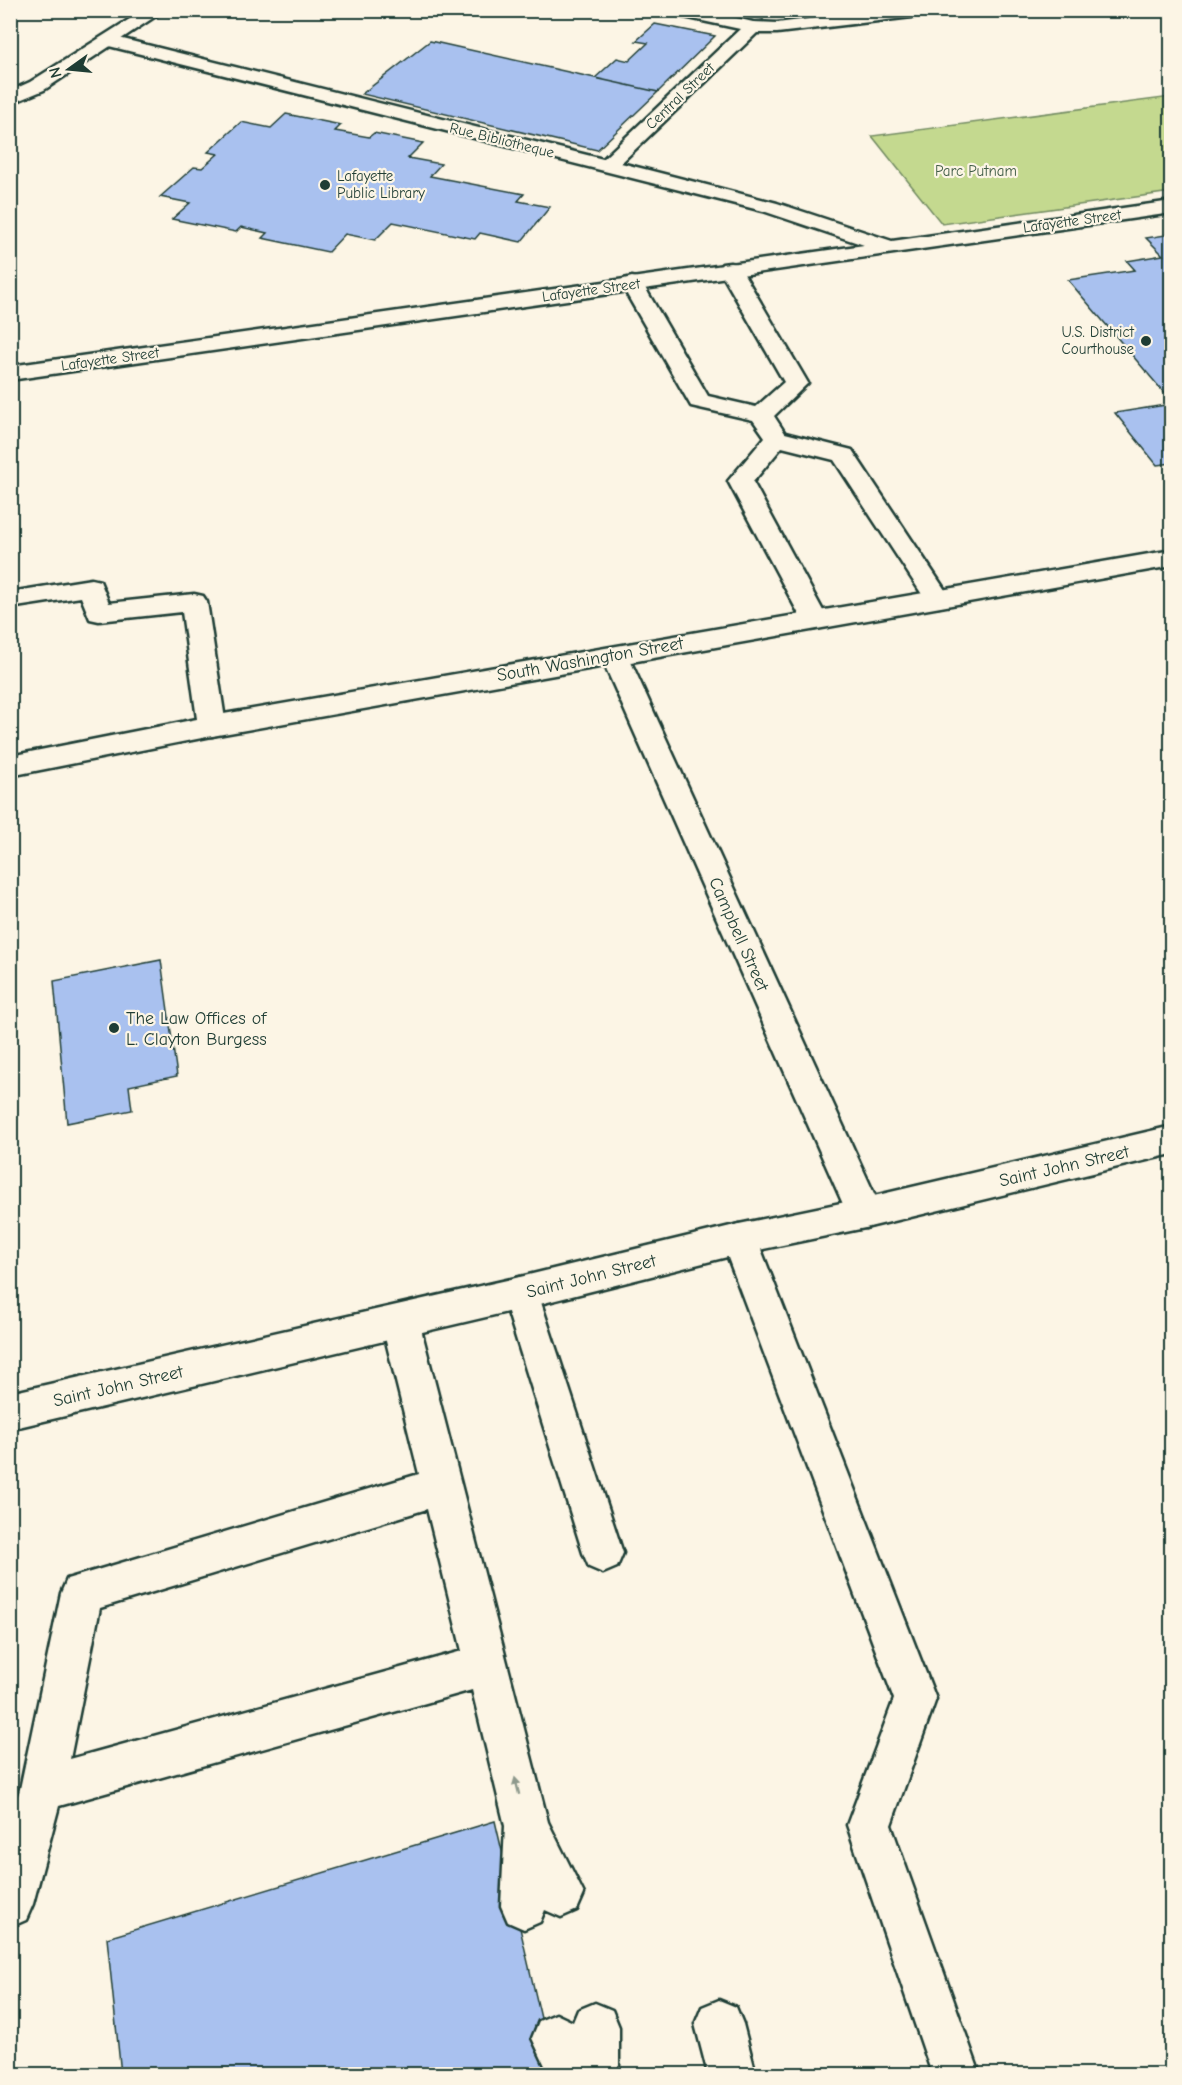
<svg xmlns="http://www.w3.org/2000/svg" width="1182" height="2085" font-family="'Comic Neue',sans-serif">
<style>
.green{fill:#c4d98f;stroke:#728b62;stroke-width:1.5}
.building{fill:#a9c1ef;stroke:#1f3d34;stroke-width:1.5}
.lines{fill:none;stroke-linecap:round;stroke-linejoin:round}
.lane-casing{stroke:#1f3d34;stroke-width:5}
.street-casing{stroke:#1f3d34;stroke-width:5}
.secondary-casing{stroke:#1f3d34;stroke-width:5}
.lane{fill:#fcf5e5;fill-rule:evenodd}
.street{fill:#fcf5e5;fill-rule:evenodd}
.secondary{fill:#fcf5e5;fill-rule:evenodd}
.oneway{fill:#8e998c}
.poi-dot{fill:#1f3d34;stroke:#fcf5e5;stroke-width:2}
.labels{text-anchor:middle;stroke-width:4.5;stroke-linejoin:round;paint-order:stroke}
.far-street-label{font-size:15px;fill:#1f3d34;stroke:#fcf5e5}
.far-park-label{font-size:15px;fill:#405c46;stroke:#fcf5e5}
.far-poi-label{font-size:15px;fill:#1f3d34;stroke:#fcf5e5;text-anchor:start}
.street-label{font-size:18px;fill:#1f3d34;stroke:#fcf5e5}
.poi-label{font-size:18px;fill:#1f3d34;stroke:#fcf5e5;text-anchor:start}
</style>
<rect width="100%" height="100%" fill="#fcf5e5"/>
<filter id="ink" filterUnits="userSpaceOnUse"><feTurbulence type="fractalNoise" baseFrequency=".0167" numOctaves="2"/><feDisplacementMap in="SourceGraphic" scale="12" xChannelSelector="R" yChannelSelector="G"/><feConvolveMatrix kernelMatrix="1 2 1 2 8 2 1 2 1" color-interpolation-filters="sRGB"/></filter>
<g filter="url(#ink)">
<!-- green -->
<path class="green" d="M 1171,97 L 1171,192 L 942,224 L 872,136 Z"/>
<!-- building -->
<path class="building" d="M 74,10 L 108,10 L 99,16 Z
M 724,10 L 761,10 L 763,19 Z
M 798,10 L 847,10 L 806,15 Z
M 655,24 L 715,36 L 658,92 L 595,78 L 617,58 L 629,61 L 648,43 L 636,41 Z
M 430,41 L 595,78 L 658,92 L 597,150 L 362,94 Z
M 286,114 L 341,125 L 335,131 L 369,137 L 374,133 L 423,143 L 408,158 L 441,164 L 430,176 L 524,194 L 518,201 L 550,207 L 521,242 L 480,233 L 475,239 L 393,222 L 375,240 L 345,234 L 328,252 L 262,238 L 267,233 L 241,227 L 236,232 L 172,219 L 190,203 L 160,197 L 194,167 L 202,168 L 218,154 L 208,152 L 241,122 L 271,128 Z
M 1172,234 L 1172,402 L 1068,280 L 1135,270 L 1127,261 L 1163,255 L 1146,238 Z
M 1172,404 L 1172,463 L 1157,465 L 1115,413 Z
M 161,960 L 177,1076 L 129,1086 L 132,1110 L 67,1123 L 54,981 Z
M 495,1821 L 554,2074 L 121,2074 L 107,1938 Z"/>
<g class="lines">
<defs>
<path id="lane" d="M 730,263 L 738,264 L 741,269 L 808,383 L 774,416 L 785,433 L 852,450 L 951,599 L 947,605 L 938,607 L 929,605 L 834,460 L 782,447 L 753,482 L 828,620 L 824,626 L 815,629 L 806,626 L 802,620 L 728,481 L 765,437 L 753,420 L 691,406 L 621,284 L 624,279 L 632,277 L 640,279 L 708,396 L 756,407 L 784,382 L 719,269 L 722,264 Z
M 91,579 L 100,581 L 109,603 L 194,594 L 203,596 L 207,602 L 226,726 L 222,733 L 212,736 L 202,733 L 198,726 L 182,612 L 99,621 L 90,619 L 81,597 L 10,608 L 10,592 Z
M 739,1224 L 752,1228 L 757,1239 L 936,1699 L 891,1825 L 980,2074 L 932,2074 L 847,1825 L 894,1699 L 721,1239 L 726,1228 Z
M 520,1277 L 533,1282 L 538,1293 L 623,1553 L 617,1567 L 603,1573 L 589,1567 L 583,1553 L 502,1293 L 507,1282 Z
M 400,1305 L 413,1309 L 419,1321 L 548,1822 L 584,1894 L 577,1910 L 561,1917 L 545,1910 L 540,1922 L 524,1929 L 508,1922 L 501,1906 L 505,1826 L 472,1690 L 59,1806 L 33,1904 L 26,1920 L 10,1927 L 10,1822 L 20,1789 L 61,1593 L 67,1579 L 419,1474 L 381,1321 L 387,1309 ZM 427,1509 L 462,1651 L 70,1759 L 100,1608 Z
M 719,2000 L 736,2007 L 743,2024 L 756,2074 L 708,2074 L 695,2024 L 702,2007 Z
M 595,2003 L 612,2010 L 619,2027 L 619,2074 L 549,2074 L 532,2038 L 539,2021 L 556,2014 L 573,2022 L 578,2010 Z"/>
<path id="street" d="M 668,10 L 702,10 L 753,22 L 777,23 L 880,10 L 937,10 L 929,15 L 777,33 L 757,33 L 621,163 L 777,203 L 892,241 L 1172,201 L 1172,213 L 10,380 L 10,366 L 864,245 L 763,211 L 105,45 L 102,41 L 105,37 L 111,36 L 603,159 L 740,29 L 670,14 Z
M 1172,550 L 1172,566 L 631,662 L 883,1213 L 878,1224 L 865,1228 L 852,1224 L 847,1213 L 605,666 L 212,736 L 10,776 L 10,756 L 212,716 Z"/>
<path id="secondary" d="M 144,10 L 165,10 L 44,90 L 10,104 L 10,91 L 30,82 Z
M 1172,1126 L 1172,1154 L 865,1228 L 739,1254 L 520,1309 L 10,1429 L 10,1393 L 520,1277 L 739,1224 L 865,1198 Z"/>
</defs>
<!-- lane casing -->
<use href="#lane" class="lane-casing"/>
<!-- street casing -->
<use href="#street" class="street-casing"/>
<!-- secondary casing -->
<use href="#secondary" class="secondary-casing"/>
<!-- lane -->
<use href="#lane" class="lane"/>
<!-- street -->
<use href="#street" class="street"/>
<!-- secondary -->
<use href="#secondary" class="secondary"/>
</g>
<!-- one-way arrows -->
<defs><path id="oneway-solid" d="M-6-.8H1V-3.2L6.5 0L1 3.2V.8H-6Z" transform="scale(1.5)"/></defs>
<use class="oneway" href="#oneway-solid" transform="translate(517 1786) rotate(-104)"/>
</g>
<!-- markers -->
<g class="poi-dot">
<circle cx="325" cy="185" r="6"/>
<circle cx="1146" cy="341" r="6"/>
<circle cx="114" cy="1028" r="6"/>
</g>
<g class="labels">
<!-- far-street labels -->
<g class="far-street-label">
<text transform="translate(680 96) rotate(-44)" y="5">Central Street</text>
<text transform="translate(502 140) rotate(14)" y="5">Rue Bibliotheque</text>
<text transform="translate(1072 221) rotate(-8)" y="5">Lafayette Street</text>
<text transform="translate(591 290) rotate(-8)" y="5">Lafayette Street</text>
<text transform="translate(110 359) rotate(-8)" y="5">Lafayette Street</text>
</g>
<!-- far-park labels -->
<g class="far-park-label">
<text x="976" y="176">Parc Putnam</text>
</g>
<!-- far-poi labels -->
<g class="far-poi-label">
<text x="337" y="181">Lafayette<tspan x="337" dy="17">Public Library</tspan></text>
<text x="1134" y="337" text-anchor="end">U.S. District<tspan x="1134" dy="17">Courthouse</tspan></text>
</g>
<!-- street labels -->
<g class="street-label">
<text transform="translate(590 659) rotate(-10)" y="6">South Washington Street</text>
<text transform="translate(739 934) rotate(66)" y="6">Campbell Street</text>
<text transform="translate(1064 1166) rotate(-13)" y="6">Saint John Street</text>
<text transform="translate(591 1276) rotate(-14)" y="6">Saint John Street</text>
<text transform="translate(118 1386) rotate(-13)" y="6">Saint John Street</text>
</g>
<!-- poi labels -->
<g class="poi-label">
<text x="126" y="1024">The Law Offices of<tspan x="126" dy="21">L. Clayton Burgess</tspan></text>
</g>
</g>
<!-- margin -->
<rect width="1182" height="2085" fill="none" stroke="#fcf5e5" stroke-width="36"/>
<rect x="18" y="18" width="1146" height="2049" fill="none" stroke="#1f3d34" stroke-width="2" filter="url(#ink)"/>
<!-- north arrow -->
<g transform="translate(69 69) rotate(255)" stroke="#fcf5e5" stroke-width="4.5" paint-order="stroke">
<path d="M0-4.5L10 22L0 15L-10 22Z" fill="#1f3d34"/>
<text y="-9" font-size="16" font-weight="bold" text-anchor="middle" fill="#1f3d34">N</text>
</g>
</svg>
